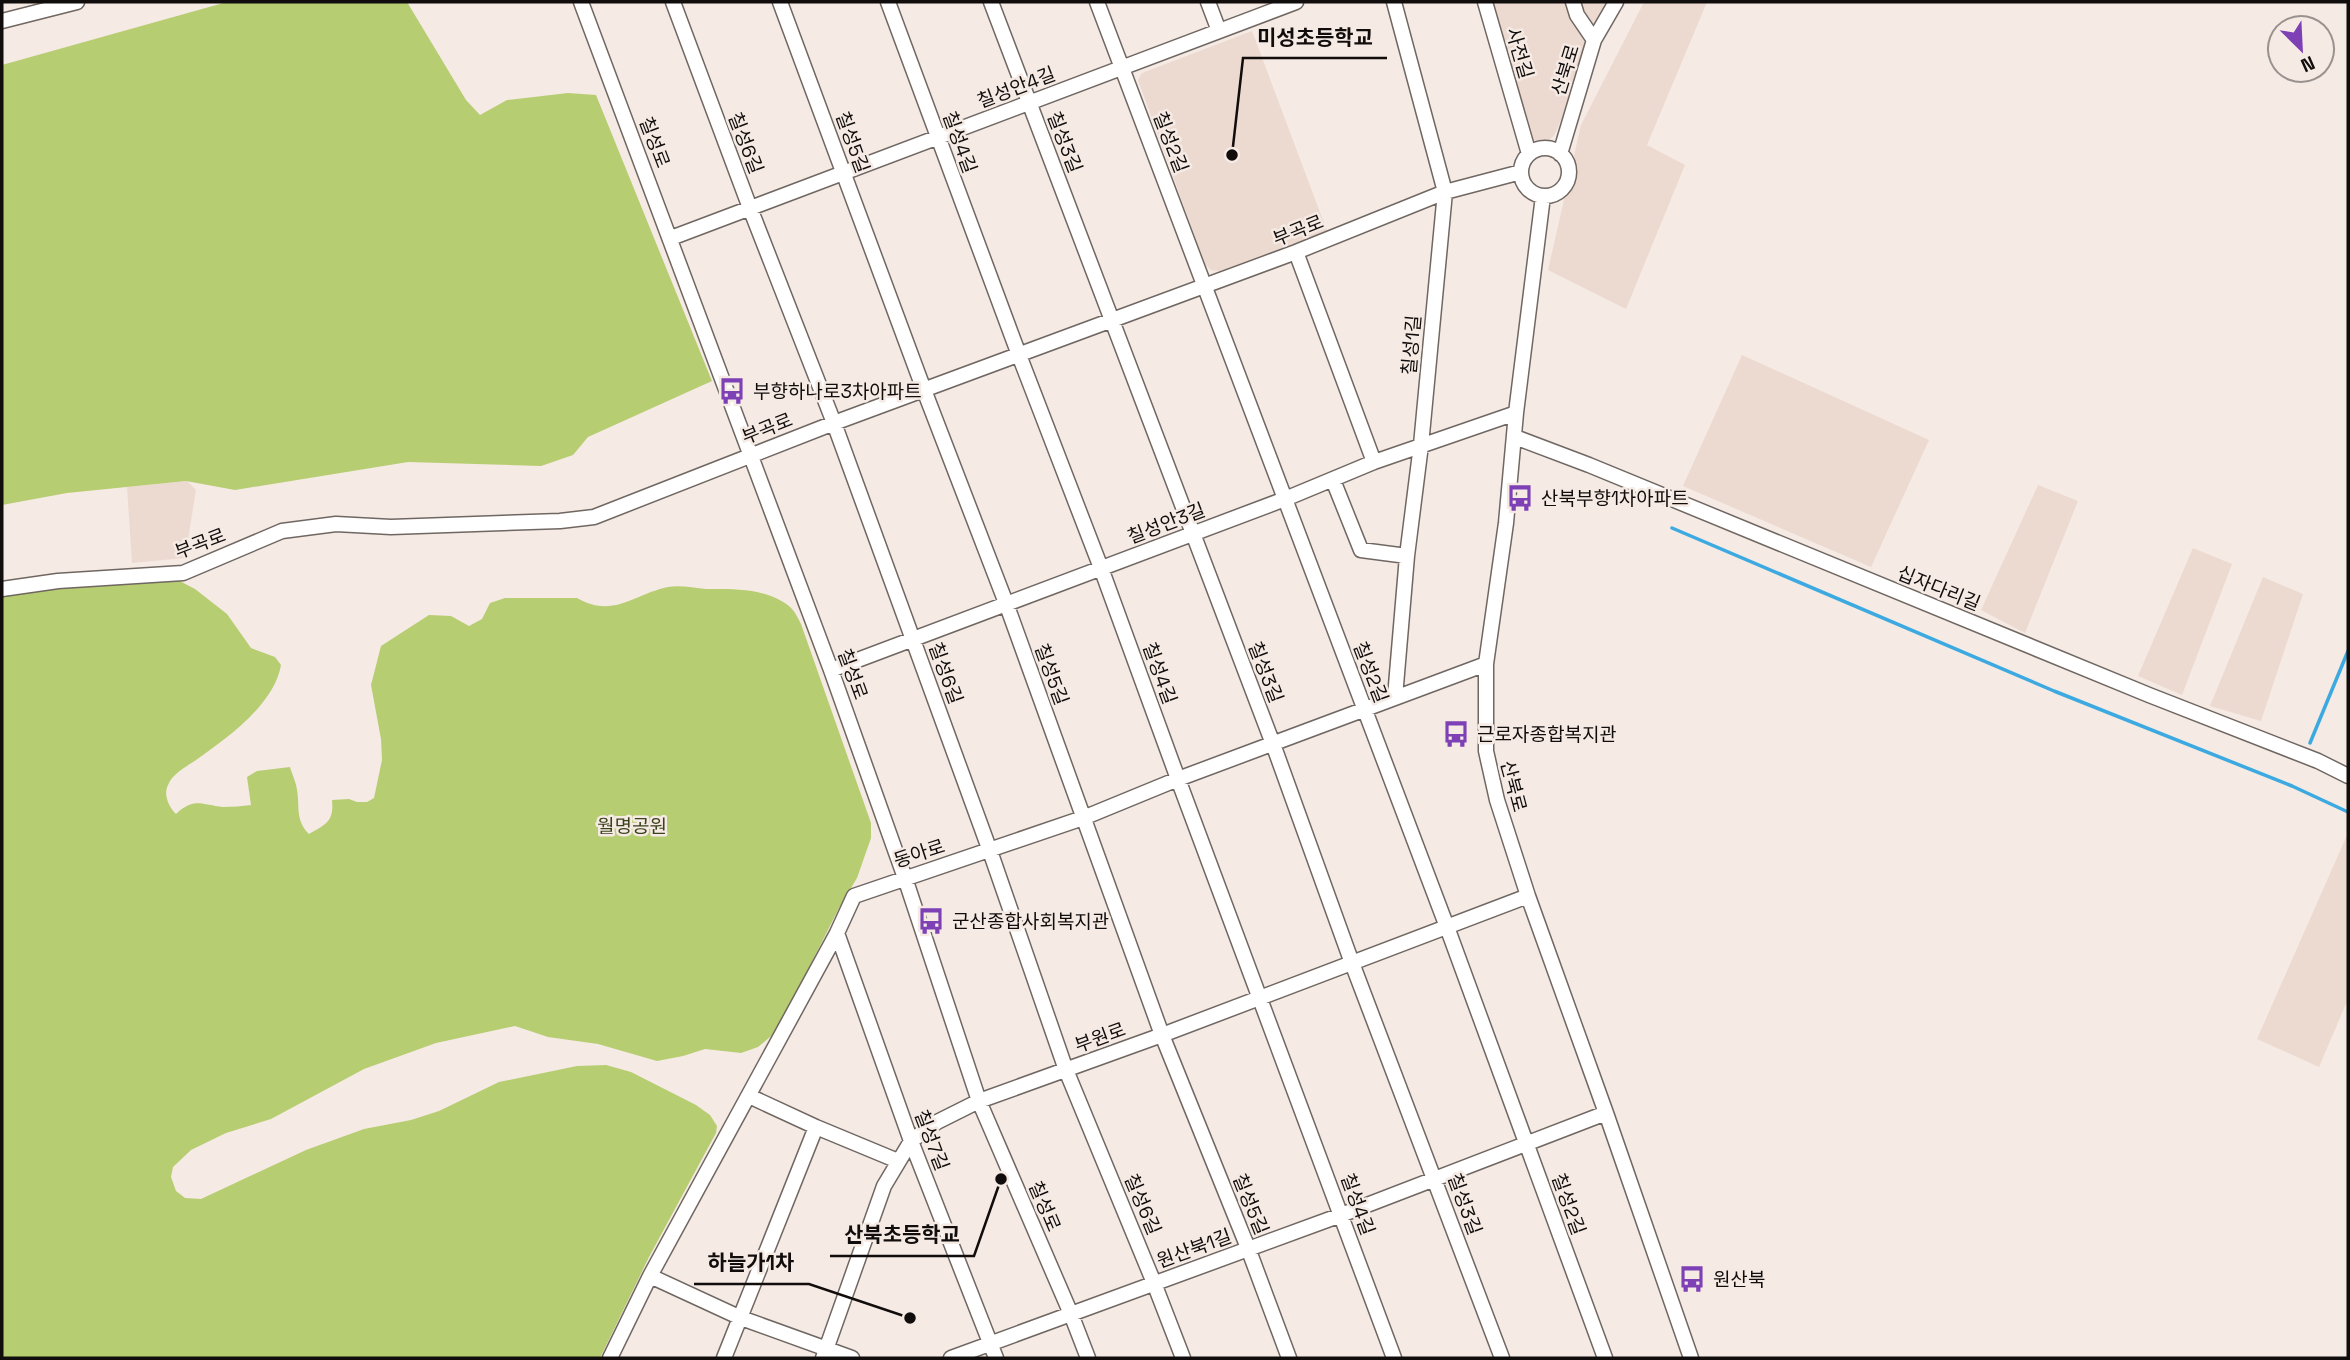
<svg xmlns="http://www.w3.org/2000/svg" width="2350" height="1360" font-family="'Space Grotesk','Noto Sans KR',sans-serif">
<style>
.built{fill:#ecdad1}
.green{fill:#b7cd71}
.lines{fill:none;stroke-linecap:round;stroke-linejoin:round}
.stream{stroke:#3caae0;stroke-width:3.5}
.minor-casing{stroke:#706762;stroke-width:17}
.minor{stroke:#fff;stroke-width:14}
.labels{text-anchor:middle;stroke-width:5;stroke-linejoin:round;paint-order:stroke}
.street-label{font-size:19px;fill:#110d0c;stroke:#f5eae4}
.poi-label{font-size:19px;fill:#110d0c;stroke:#f5eae4;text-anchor:start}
.park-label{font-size:19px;fill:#39421a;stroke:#f5eae4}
.leader{fill:none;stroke:#110d0c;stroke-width:2.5}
.callout-dot{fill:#110d0c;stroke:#f5eae4;stroke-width:2.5}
.callout-label{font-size:21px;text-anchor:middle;font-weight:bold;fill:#110d0c;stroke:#f5eae4;stroke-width:5;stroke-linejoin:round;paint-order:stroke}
</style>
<rect width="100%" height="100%" fill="#f5eae4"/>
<!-- built -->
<path class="built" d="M 1492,2 L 1609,2 L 1555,134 L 1547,143 L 1533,145 Z
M 1644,2 L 1707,2 L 1647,145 L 1685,165 L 1626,309 L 1548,270 L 1581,125 Z
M 1252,31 L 1327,231 L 1220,271 L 1211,270 L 1205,264 L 1138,80 L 1142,73 Z
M 1742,355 L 1929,440 L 1871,567 L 1683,486 Z
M 187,481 L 196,490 L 185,558 L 132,563 L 127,487 Z
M 2038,485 L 2078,501 L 2025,633 L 1981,610 Z
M 2193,548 L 2232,564 L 2182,695 L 2138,676 Z
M 2263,577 L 2303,594 L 2261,721 L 2210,706 Z
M 2348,833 L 2348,999 L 2319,1067 L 2257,1039 Z"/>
<!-- green -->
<path class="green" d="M 227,2 L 407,2 L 466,100 L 480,115 L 507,100 L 568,93 L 596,95 L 712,381 L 588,437 L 573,455 L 541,466 L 408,462 L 235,490 L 186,481 L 67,493 L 2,505 L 2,65 Z
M 170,576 L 195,589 L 227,614 L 251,648 L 275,657 L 281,665 C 274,705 227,738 196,760 C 187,766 172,774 168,785 C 163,795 169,807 176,814 C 194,797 202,805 223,807 C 232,807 242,806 251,805 L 247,777 L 257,771 L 290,767 C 292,774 296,782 297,790 C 300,807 295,820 309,834 C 327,824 334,821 332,800 L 349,799 L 357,802 L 367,802 L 374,798 L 382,760 L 381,739 L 371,685 L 381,646 L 429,615 L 451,616 L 469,626 L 482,619 L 490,603 L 505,598 L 577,598 C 613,619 634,594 668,587 C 680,585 694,588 706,589 C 733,589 767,588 789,606 C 794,610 798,618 801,624 L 871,823 L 871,838 L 857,878 L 839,908 L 777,1031 L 758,1047 L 741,1053 L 705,1049 L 683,1056 L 657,1061 L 598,1044 L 548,1037 L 515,1026 L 436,1043 L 364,1069 L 271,1119 L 226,1133 L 191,1150 L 173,1167 L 171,1177 L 176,1191 L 185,1198 L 201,1199 L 306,1150 L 364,1129 L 411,1120 L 439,1111 L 499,1082 L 577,1066 L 606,1065 L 631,1072 L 696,1105 L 710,1115 L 717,1126 L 716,1133 L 649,1257 L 600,1358 L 2,1358 L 2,594 Z"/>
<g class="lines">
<!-- stream -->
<path class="stream" d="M 1672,528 L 2054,691 L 2292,786 L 2348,812
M 2310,743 L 2348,651"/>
<defs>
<path id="minor" d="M 581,2 L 831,670 L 905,878 L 979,1101 L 1071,1314 L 1088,1358
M 673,2 L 750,208 L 834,423 L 990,851 L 1066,1070 L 1154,1283 L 1183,1358
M 780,2 L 924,390 L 1006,603 L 1162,1035 L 1248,1248 L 1289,1358
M 888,2 L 1019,355 L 1101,568 L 1178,779 L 1394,1358
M 991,2 L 1273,744 L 1352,963 L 1502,1358
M 1097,2 L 1447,927 L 1605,1358
M 1208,2 L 1219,31
M 1394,2 L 1445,192 L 1421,445 L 1407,556 L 1395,697
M 1485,2 L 1529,154
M 1573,2 L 1577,15 L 1594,40
M 2,21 L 77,2
M1521 172a24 24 0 1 1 48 0a24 24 0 1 1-48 0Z
M 1560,154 L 1594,40 L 1616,2
M 1543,196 L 1516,413 L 1506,523 L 1486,664 L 1486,751 L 1497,800 L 1528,896 L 1606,1113 L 1691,1358
M 671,238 L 1296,2
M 1296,252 L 1374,462
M 1515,437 L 1589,465 L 2149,695 L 2318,761 L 2348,776
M 1333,480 L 1361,550 L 1407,556
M 2,589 L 58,581 L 183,573 L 282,531 L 336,524 L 391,527 L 560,521 L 594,517 L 834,423 L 1296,252 L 1445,192 L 1521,172
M 831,670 L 1285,499 L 1374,462 L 1516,413
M 837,933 L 911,1141 L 996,1358
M 749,1096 L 816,1127 L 898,1161
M 650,1276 L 741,1318 L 852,1358
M 610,1358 L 650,1276 L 837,933 L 854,896 L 1083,818 L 1178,779 L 1486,664
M 724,1358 L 816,1127
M 823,1358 L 884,1186 L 911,1141 L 937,1122 L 979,1101 L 1162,1035 L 1528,896
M 951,1358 L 1341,1215 L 1606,1113"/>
</defs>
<!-- minor casing -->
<use href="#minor" class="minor-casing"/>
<!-- minor -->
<use href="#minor" class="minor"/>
</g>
<!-- icons -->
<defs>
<symbol id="bus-bare" viewBox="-9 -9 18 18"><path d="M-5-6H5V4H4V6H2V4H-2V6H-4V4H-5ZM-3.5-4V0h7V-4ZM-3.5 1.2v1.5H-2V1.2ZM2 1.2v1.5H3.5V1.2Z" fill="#7d40b5" stroke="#f5eae4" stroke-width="2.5" paint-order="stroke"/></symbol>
</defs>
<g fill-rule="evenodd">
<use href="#bus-bare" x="713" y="372" width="38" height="38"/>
<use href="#bus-bare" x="1501" y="479" width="38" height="38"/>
<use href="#bus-bare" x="1437" y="715" width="38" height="38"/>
<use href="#bus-bare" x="912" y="902" width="38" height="38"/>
<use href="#bus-bare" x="1673" y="1260" width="38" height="38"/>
</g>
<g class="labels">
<!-- street labels -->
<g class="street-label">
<text transform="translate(1520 53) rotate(74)" y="7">사전길</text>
<text transform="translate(1565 70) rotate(-73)" y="7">산북로</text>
<text transform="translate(1016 87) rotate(-21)" y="7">칠성안4길</text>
<text transform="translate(655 142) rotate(69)" y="7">칠성로</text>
<text transform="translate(853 142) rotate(70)" y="7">칠성5길</text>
<text transform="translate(960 142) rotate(70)" y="7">칠성4길</text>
<text transform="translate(1065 142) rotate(69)" y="7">칠성3길</text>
<text transform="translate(1171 142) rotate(69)" y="7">칠성2길</text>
<text transform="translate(746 143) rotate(69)" y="7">칠성6길</text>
<text transform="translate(1298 230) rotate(-22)" y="7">부곡로</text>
<text transform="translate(1411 345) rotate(-85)" y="7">칠성1길</text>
<text transform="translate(767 428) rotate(-22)" y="7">부곡로</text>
<text transform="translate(1166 523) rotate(-21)" y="7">칠성안3길</text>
<text transform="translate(200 543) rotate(-21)" y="7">부곡로</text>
<text transform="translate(1939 588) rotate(22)" y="7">십자다리길</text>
<text transform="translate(1266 672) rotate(69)" y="7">칠성3길</text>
<text transform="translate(1371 672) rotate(69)" y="7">칠성2길</text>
<text transform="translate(946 673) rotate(70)" y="7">칠성6길</text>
<text transform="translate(1160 673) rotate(70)" y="7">칠성4길</text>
<text transform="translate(853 674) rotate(70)" y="7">칠성로</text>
<text transform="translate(1052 674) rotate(70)" y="7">칠성5길</text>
<text transform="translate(1514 786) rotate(75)" y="7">산북로</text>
<text transform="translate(919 853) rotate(-18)" y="7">동아로</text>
<text transform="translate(1100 1037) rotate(-20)" y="7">부원로</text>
<text transform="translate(932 1140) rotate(69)" y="7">칠성7길</text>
<text transform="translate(1143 1204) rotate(67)" y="7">칠성6길</text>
<text transform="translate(1251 1204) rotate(68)" y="7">칠성5길</text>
<text transform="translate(1358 1204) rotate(70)" y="7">칠성4길</text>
<text transform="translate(1465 1204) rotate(70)" y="7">칠성3길</text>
<text transform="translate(1569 1204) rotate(70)" y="7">칠성2길</text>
<text transform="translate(1045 1206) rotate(67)" y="7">칠성로</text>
<text transform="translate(1194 1248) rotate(-20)" y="7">원산북1길</text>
</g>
<!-- poi labels -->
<g class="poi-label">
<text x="753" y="398">부향하나로3차아파트</text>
<text x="1541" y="505">산북부향1차아파트</text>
<text x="1477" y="741">근로자종합복지관</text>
<text x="952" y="928">군산종합사회복지관</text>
<text x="1713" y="1286">원산북</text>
</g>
<!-- park labels -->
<g class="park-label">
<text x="632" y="833">월명공원</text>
</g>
</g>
<!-- callouts -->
<path class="leader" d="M1232 155L1243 58H1387M1001 1179L974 1256H830M910 1318L809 1284H694"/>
<g class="callout-dot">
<circle cx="1232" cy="155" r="7"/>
<circle cx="1001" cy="1179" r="7"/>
<circle cx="910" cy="1318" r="7"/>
</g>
<g class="callout-label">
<text x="1315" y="45">미성초등학교</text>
<text x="902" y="1242">산북초등학교</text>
<text x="751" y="1270">하늘가1차</text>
</g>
<!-- border -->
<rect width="2350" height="1360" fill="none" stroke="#110d0c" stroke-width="7"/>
<!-- north arrow -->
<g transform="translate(2301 49) rotate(156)"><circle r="33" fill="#f5eae4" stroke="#9a928e" stroke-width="2"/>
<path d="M0-5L12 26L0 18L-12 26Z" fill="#7d40b5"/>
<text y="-10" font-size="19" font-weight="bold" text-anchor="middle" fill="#110d0c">N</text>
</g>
</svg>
